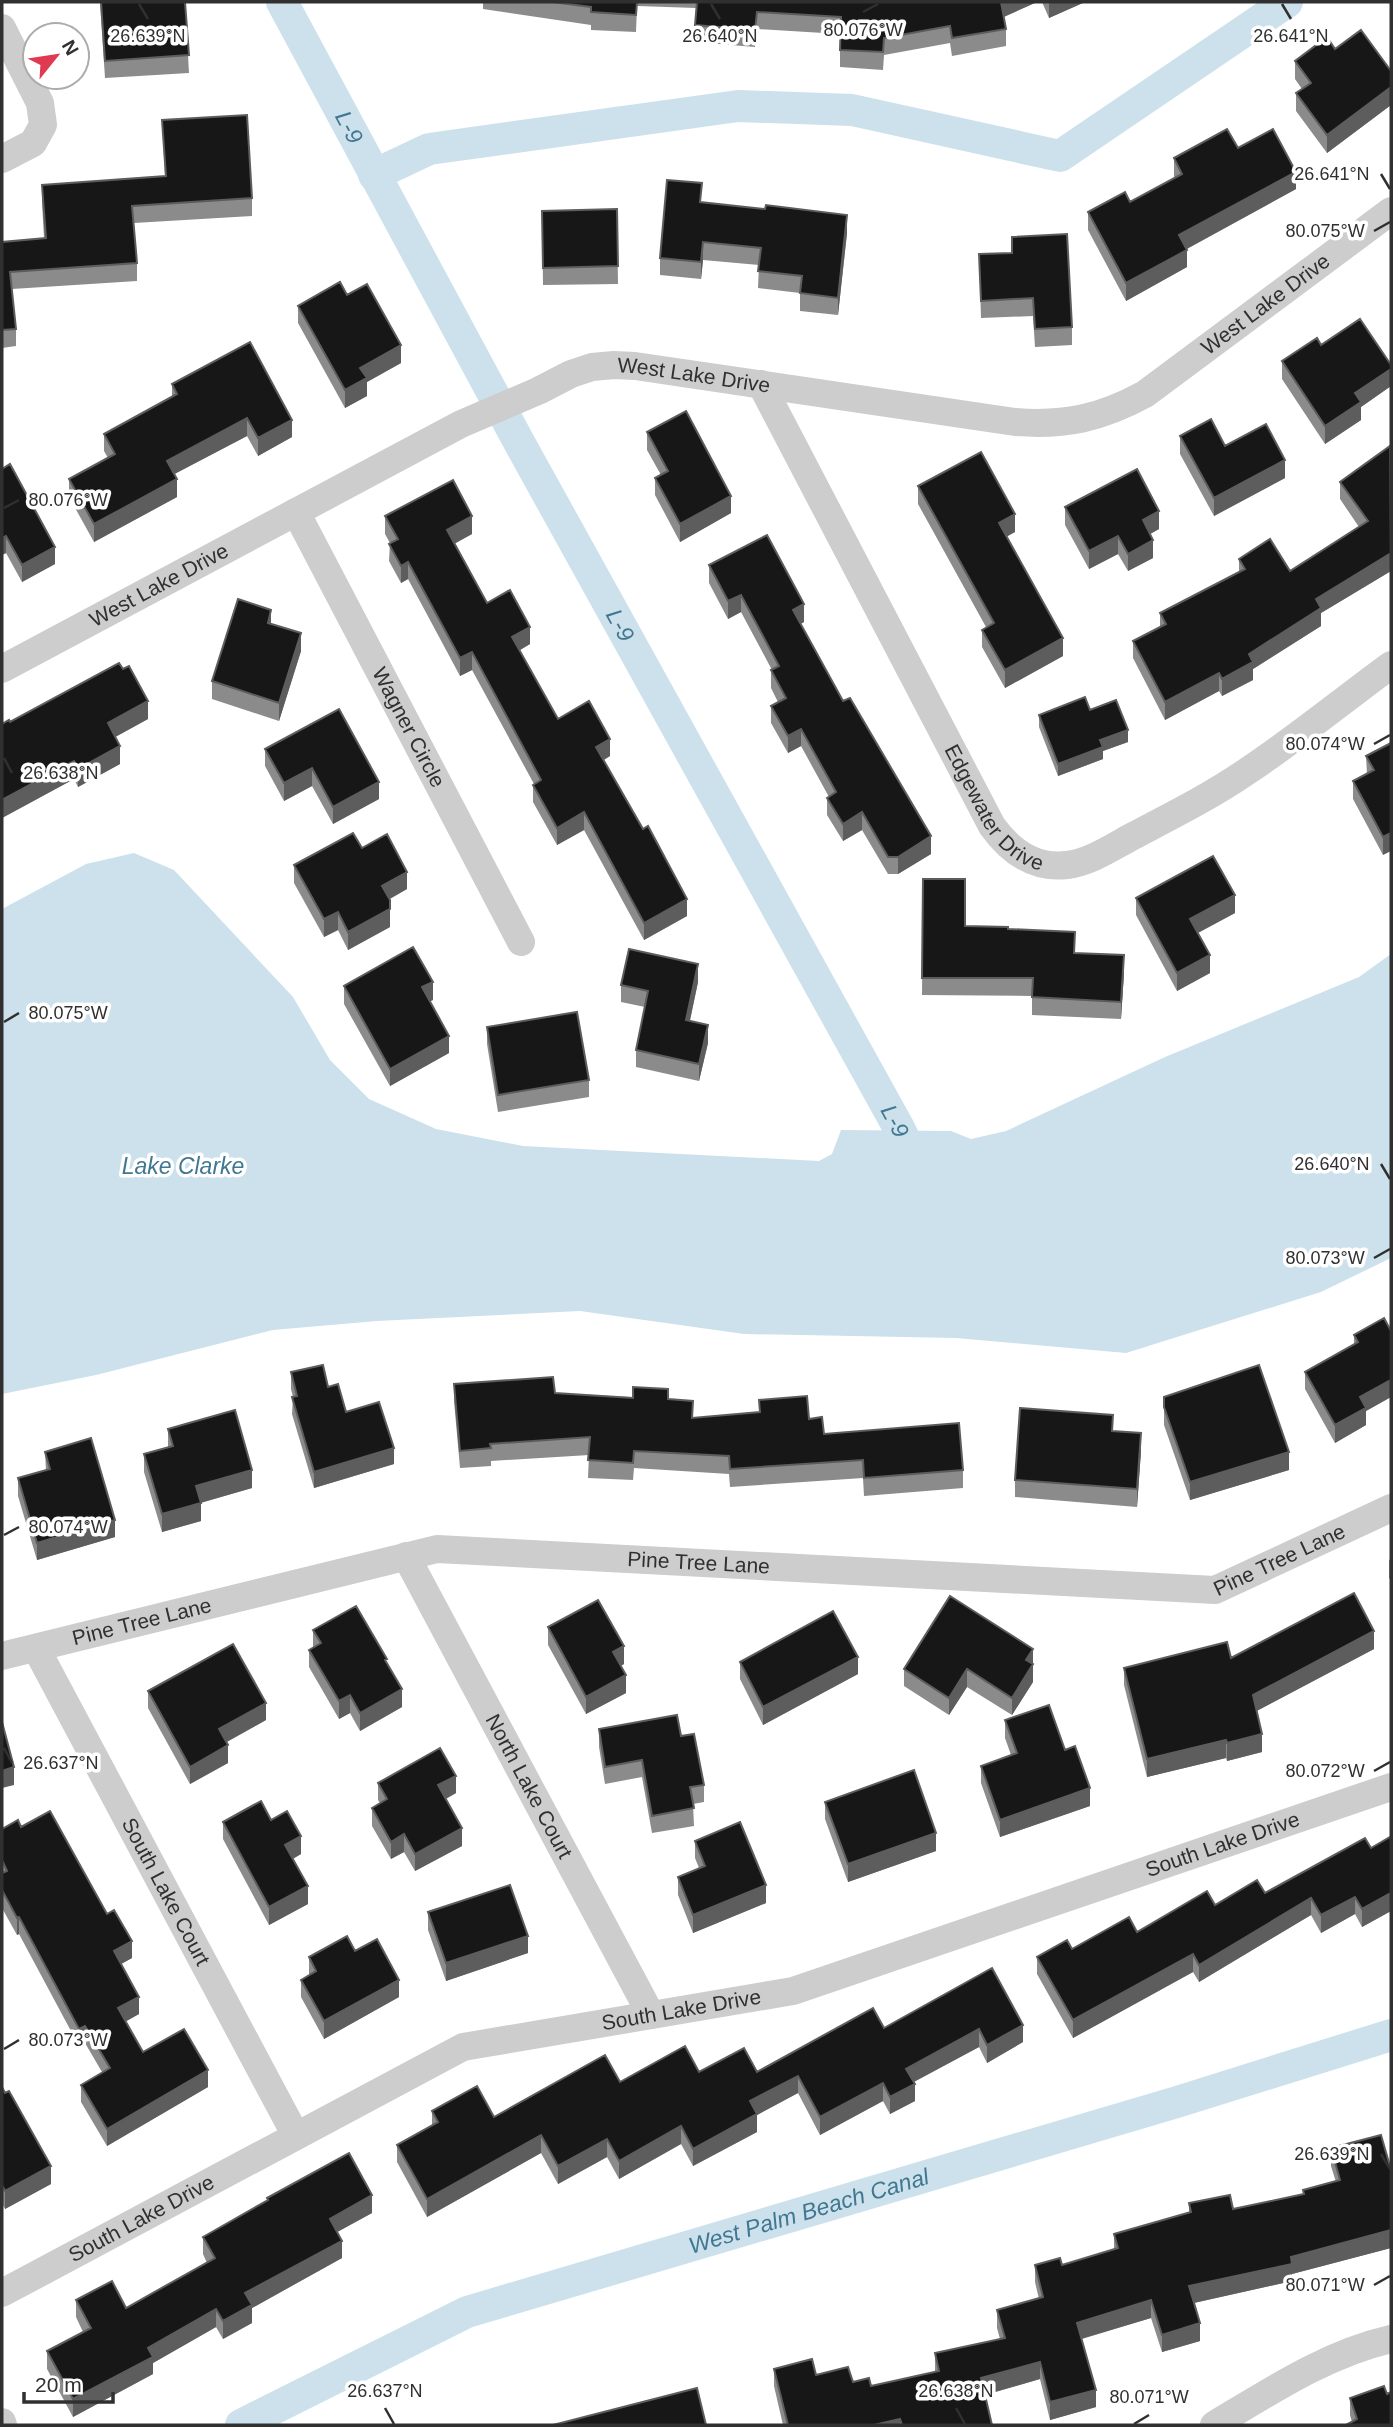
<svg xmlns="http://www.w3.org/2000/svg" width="1393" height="2427" font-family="Arial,sans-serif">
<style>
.water{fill:#cce1ec}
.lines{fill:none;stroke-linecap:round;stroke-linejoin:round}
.canal{stroke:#cce1ec;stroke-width:32}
.minor{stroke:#cdcdcd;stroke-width:28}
.wall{fill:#8b8b8b}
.shaded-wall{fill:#5d5d5d}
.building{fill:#171717;stroke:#5d5d5d;stroke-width:2}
.ticks{fill:none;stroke:#303030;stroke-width:2.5}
.labels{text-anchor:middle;stroke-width:7;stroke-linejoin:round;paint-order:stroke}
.street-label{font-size:21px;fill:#303030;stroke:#fff}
.water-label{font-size:23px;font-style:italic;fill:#407791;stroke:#fff}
.ticks-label{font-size:18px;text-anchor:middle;fill:#303030;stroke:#fff;stroke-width:7;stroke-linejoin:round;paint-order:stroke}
</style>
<rect width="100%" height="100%" fill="#fff"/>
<!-- water -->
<path class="water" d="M 134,853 L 174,870 L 293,997 L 330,1060 L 369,1099 L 436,1129 L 523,1146 L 819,1161 L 832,1154 L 841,1130 L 951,1131 L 971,1139 L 1006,1131 L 1165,1057 L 1359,977 L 1391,954 L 1391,1258 L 1321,1292 L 1126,1353 L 956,1338 L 744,1334 L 580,1311 L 377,1321 L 273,1330 L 96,1375 L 2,1394 L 2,909 L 86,864 Z"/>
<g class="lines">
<!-- canal -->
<g class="canal">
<path id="s1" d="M 282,2 L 520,444 L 900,1130 L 918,1168"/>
<path d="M 374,175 L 429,149 L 738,106 L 852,110 L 1060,156 L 1287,2"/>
<path id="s2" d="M 241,2425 L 467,2312 L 1177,2102 L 1391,2035"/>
</g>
<!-- minor -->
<g class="minor">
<path d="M 2,28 L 40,103 L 43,125 L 33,143 L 2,159"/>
<path id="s3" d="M 761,384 L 992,826 C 1010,851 1034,869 1067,865 C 1091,862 1114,846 1135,835 C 1173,815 1211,796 1246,772 C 1296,739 1343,700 1391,665"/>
<path id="s4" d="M 296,512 L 521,942"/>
<path id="s5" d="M 2,669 L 461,424 L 538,391 L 571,374 L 592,367 L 614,365 L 635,366 L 1015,422 C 1065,426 1101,418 1145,394 L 1391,211"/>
<path id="s6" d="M 406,1556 L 651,2015"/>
<path id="s7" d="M 36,1648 L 296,2136"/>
<path id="s8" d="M 2,1656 L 437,1549 L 1215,1590 L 1391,1508"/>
<path id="s9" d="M 2,2293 L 463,2047 L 793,1991 L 1391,1787"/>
<path d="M 2,2422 L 3,2425"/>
<path d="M 1214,2425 C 1271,2391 1326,2354 1391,2339"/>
</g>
</g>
<!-- wall -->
<path class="wall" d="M 100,2 L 185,2 L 189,73 L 105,78 Z
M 483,2 L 1037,2 L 1004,17 L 1006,29 L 1006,46 L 952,56 L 950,43 L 884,55 L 883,70 L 840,67 L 840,34 L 757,29 L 755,47 L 695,42 L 696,8 L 637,6 L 636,32 L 591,30 L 591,25 L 483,9 Z
M 1042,2 L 1085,2 L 1049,18 Z
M 1335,49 L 1391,71 L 1391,105 L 1327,153 L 1296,111 L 1296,93 L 1302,89 L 1295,79 L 1295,61 Z
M 162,120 L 252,198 L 252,216 L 134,223 L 137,263 L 137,281 L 12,289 L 16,329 L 16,346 L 2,348 L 2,242 L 44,238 L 42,202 L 42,185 L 165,177 Z
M 1238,148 L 1296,189 L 1187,249 L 1187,267 L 1126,301 L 1088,230 L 1088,212 L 1130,202 L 1175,178 L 1174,176 L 1174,158 Z
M 701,202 L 847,233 L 838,315 L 800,311 L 800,293 L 758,288 L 759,265 L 703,260 L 701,279 L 660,275 L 660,258 Z
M 617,209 L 618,284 L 543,285 L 542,211 Z
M 1012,237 L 1072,327 L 1072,345 L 1035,347 L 1033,316 L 981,318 L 979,254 L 1012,253 Z
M 298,306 L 401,363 L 367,382 L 367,396 L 345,408 L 298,323 Z
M 1321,345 L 1391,365 L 1391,386 L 1361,407 L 1361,420 L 1325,444 L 1282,379 L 1282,361 Z
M 172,384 L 292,437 L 258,456 L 247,436 L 174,474 L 177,497 L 94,542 L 69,497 L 69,479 L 108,458 L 104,451 L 104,434 L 172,396 Z
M 647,432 L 731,513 L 680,542 L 655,495 L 655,478 L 661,475 L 647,450 Z
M 1180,436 L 1225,446 L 1285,478 L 1214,516 L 1180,454 Z
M 1391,448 L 1391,571 L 1321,613 L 1321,626 L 1253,669 L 1253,680 L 1222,696 L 1219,691 L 1165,720 L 1133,658 L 1133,641 L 1160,627 L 1160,613 L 1239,572 L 1239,559 L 1290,571 L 1359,527 L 1340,499 L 1340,482 Z
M 2,469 L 55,564 L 22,582 L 6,553 L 2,555 Z
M 918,486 L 1015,532 L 1007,536 L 1063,656 L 1005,688 L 982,647 L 982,630 L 986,627 L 918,504 Z
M 1065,507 L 1159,529 L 1150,534 L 1153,558 L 1128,571 L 1118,554 L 1089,569 L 1065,525 Z
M 385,516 L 472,534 L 455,543 L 487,603 L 530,644 L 519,650 L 558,719 L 610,756 L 603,760 L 687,916 L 644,940 L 584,830 L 557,845 L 533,802 L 533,785 L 534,784 L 472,670 L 460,676 L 408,579 L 401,583 L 389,561 L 390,543 L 385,534 Z
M 709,565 L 804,622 L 800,624 L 843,701 L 931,854 L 898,874 L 888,874 L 862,830 L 843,841 L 827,815 L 827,798 L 829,797 L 801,746 L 788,753 L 771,723 L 771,706 L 778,702 L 771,688 L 771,670 L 772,670 L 741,612 L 728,619 L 709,583 Z
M 271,624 L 301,651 L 279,721 L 212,699 L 212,681 Z
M 123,669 L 148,719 L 115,737 L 120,764 L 78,787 L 74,779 L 2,818 L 2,724 L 10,722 Z
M 1090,710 L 1128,742 L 1103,751 L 1103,759 L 1058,776 L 1039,727 L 1039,715 Z
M 1391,743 L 1383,855 L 1353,799 L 1353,781 L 1367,774 L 1366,756 Z
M 265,749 L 379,782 L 379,799 L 333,824 L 312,786 L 284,801 L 265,766 Z
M 362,848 L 407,889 L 390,899 L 390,927 L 348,950 L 338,930 L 324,937 L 294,883 L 294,865 Z
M 923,879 L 965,926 L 1008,929 L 1075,953 L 1124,973 L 1121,1019 L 1032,1015 L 1032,996 L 922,995 Z
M 1136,898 L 1235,913 L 1198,933 L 1210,973 L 1177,991 L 1136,915 Z
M 698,982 L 690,1021 L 708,1043 L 699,1081 L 636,1067 L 636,1050 L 645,1007 L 621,1002 L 621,985 Z
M 344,986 L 433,1000 L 430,1001 L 449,1053 L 390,1086 L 344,1004 Z
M 487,1027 L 589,1080 L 589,1097 L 498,1112 L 487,1044 Z
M 1391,1331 L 1391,1397 L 1366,1411 L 1366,1425 L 1335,1443 L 1305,1389 L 1305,1372 L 1354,1345 L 1354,1335 Z
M 291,1372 L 328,1387 L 346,1412 L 394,1464 L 314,1488 L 292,1414 L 293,1397 L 291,1389 Z
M 454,1384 L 555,1393 L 668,1399 L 693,1418 L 759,1413 L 759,1400 L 809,1419 L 824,1434 L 963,1470 L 963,1488 L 864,1496 L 863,1478 L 730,1487 L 729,1474 L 634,1468 L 633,1480 L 588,1478 L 589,1455 L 491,1461 L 491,1466 L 460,1468 L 454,1401 Z
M 1164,1397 L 1289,1470 L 1190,1500 L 1164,1425 Z
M 168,1429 L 252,1488 L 201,1503 L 201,1521 L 162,1532 L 144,1472 L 144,1454 L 168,1447 Z
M 1113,1431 L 1141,1451 L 1137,1507 L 1015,1497 L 1015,1480 Z
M 45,1452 L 115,1537 L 37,1560 L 18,1496 L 18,1478 L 46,1471 Z
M 1391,1559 L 1391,1581 L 1389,1578 L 1389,1560 Z
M 548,1627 L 624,1664 L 621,1666 L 626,1693 L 586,1714 L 548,1645 Z
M 313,1630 L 387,1663 L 402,1707 L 360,1731 L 350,1713 L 339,1719 L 309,1667 L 309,1650 L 313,1647 Z
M 1033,1649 L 1033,1682 L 1012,1715 L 967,1687 L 949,1715 L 904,1686 L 904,1669 Z
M 1374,1649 L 1256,1711 L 1262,1752 L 1227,1761 L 1226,1758 L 1147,1777 L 1124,1685 L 1124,1668 L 1231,1658 Z
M 740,1662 L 858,1674 L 763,1725 L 740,1679 Z
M 148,1691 L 266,1720 L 227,1742 L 228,1763 L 190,1784 L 148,1708 Z
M 1005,1720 L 1065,1750 L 1090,1806 L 1000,1837 L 981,1783 L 981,1766 L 1011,1755 L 1005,1738 Z
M 599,1729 L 681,1736 L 704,1785 L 704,1802 L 693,1804 L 694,1826 L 652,1833 L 642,1777 L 605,1784 L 599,1747 Z
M 378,1783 L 456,1793 L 446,1799 L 462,1846 L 415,1871 L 404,1852 L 391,1859 L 372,1826 L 372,1808 L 380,1803 L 378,1800 Z
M 825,1802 L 936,1851 L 848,1882 L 825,1819 Z
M 271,1820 L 301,1854 L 293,1859 L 308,1904 L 269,1925 L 223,1839 L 223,1822 Z
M 21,1827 L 107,1914 L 132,1958 L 121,1964 L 139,2014 L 125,2021 L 143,2052 L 208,2087 L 107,2146 L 81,2102 L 81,2085 L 102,2072 L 85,2043 L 79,2046 L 19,1934 L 17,1935 L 2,1908 L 2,1829 Z
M 1391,1840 L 1391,1911 L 1362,1927 L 1355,1914 L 1321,1933 L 1311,1915 L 1199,1982 L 1193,1972 L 1073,2038 L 1037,1974 L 1037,1957 L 1137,1932 L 1215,1905 L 1265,1893 Z
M 695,1841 L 766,1903 L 693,1933 L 678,1895 L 678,1877 L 699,1868 L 695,1858 Z
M 428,1912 L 528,1953 L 446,1981 L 428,1930 Z
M 309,1957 L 399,1997 L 324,2039 L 301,1997 L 301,1980 L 309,1975 Z
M 992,1968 L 1023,2042 L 987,2063 L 979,2047 L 914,2082 L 915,2101 L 890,2114 L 883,2101 L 820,2135 L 798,2093 L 757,2115 L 757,2132 L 693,2166 L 681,2144 L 619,2179 L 607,2157 L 558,2184 L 541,2153 L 427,2217 L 397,2162 L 397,2145 L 432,2125 L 432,2111 L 494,2117 L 620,2082 L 699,2072 L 757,2072 L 884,2028 Z
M 2,2087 L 51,2184 L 5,2209 L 2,2203 Z
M 1331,2148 L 1391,2170 L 1391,2248 L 1292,2274 L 1292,2281 L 1194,2303 L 1200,2341 L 1162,2352 L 1151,2318 L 1082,2339 L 1096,2407 L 1050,2420 L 1040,2379 L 985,2395 L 992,2425 L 783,2425 L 774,2386 L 774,2369 L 816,2375 L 871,2386 L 935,2372 L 935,2353 L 1000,2339 L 997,2328 L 997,2310 L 1039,2299 L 1035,2282 L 1035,2265 L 1062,2265 L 1114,2250 L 1114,2234 L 1189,2212 L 1189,2203 L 1233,2209 L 1303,2194 L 1303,2190 L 1336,2182 L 1331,2166 Z
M 267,2198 L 372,2213 L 337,2232 L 342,2258 L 252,2308 L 252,2323 L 223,2339 L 216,2327 L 153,2363 L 153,2374 L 73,2417 L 47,2369 L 47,2351 L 83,2332 L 76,2317 L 76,2300 L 126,2308 L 207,2263 L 203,2254 L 203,2237 L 267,2200 Z
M 1391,2392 L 1352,2422 L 1350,2415 L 1350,2398 L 1387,2394 Z"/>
<!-- shaded-wall -->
<path class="shaded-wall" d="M 1001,2 L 1037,2 L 1001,18 Z
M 1049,2 L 1085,2 L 1049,18 Z
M 1391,87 L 1391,105 L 1327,153 L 1327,135 Z
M 1296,172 L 1296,189 L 1179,253 L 1179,235 Z
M 847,215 L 847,233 L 838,315 L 838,298 Z
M 703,242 L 703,260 L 701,279 L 701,262 Z
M 1187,250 L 1187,267 L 1126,301 L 1126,283 Z
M 401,345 L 401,363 L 367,382 L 367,396 L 345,408 L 345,390 L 360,368 Z
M 1391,369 L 1391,386 L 1361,407 L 1361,420 L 1325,444 L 1325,426 L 1355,393 Z
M 247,418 L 247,436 L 167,478 L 167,461 Z
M 292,420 L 292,437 L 258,456 L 258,438 Z
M 1285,460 L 1285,478 L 1214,516 L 1214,498 Z
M 177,479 L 177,497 L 94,542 L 94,524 Z
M 731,496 L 731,513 L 680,542 L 680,524 Z
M 1159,511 L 1159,529 L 1143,538 L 1143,520 Z
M 1015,514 L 1015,532 L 999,541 L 999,523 Z
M 472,516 L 472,534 L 447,548 L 447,530 Z
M 6,536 L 6,553 L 2,555 L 2,538 Z
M 1118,536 L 1118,554 L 1089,569 L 1089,551 Z
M 1153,540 L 1153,558 L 1128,571 L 1128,554 Z
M 55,547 L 55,564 L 22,582 L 22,565 Z
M 1391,553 L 1391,571 L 1321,613 L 1321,626 L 1253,669 L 1253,680 L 1222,696 L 1222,679 L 1249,654 L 1316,599 Z
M 408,562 L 408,579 L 401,583 L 401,566 Z
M 741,595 L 741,612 L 728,619 L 728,601 Z
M 804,604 L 804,622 L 793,628 L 793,610 Z
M 271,610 L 271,628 L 268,623 Z
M 530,627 L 530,644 L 512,655 L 512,637 Z
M 301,633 L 301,651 L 279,721 L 279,703 Z
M 1063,638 L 1063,656 L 1005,688 L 1005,670 Z
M 472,652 L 472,670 L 460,676 L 460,658 Z
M 1219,673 L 1219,691 L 1165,720 L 1165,702 Z
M 148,701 L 148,719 L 108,741 L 108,723 Z
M 801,729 L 801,746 L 788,753 L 788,736 Z
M 1128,730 L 1128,742 L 1103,751 L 1103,759 L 1058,776 L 1058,764 L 1100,740 Z
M 610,739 L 610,756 L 596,765 L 596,747 Z
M 120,746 L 120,764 L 78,787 L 78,769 Z
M 74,761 L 74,779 L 2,818 L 2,800 Z
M 312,768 L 312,786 L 284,801 L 284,783 Z
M 379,782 L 379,799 L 333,824 L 333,807 Z
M 584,812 L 584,830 L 557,845 L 557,828 Z
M 862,812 L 862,830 L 843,841 L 843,824 Z
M 1391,833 L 1391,851 L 1383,855 L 1383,837 Z
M 931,836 L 931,854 L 898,874 L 898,857 Z
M 407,872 L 407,889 L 382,903 L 382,886 Z
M 1235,895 L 1235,913 L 1190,937 L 1190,919 Z
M 687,899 L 687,916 L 644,940 L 644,923 Z
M 390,909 L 390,927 L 348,950 L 348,932 Z
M 338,912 L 338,930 L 324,937 L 324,919 Z
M 1124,955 L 1124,973 L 1121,1019 L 1121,1002 Z
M 1210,955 L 1210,973 L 1177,991 L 1177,973 Z
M 698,964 L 698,982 L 686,1038 L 686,1020 Z
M 433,982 L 433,1000 L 422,1005 L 422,987 Z
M 708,1025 L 708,1043 L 699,1081 L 699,1064 Z
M 449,1036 L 449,1053 L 390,1086 L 390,1069 Z
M 1391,1380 L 1391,1397 L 1366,1411 L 1366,1425 L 1335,1443 L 1335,1425 L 1360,1397 Z
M 1141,1433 L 1141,1451 L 1137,1507 L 1137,1489 Z
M 394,1448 L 394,1464 L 314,1488 L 314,1472 Z
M 1289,1452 L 1289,1470 L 1190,1500 L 1190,1482 Z
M 252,1470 L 252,1488 L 196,1504 L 196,1486 Z
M 201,1503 L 201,1521 L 162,1532 L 162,1514 Z
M 115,1520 L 115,1537 L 37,1560 L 37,1543 Z
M 1374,1631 L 1374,1649 L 1253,1713 L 1253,1695 Z
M 624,1646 L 624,1664 L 613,1670 L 613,1652 Z
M 1033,1649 L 1033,1682 L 1012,1715 L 1012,1698 L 1026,1660 Z
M 858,1657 L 858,1674 L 763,1725 L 763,1707 Z
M 967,1669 L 967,1687 L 949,1715 L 949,1698 Z
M 626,1675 L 626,1693 L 586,1714 L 586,1697 Z
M 402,1689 L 402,1707 L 360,1731 L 360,1713 Z
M 350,1695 L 350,1713 L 339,1719 L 339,1701 Z
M 266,1703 L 266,1720 L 219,1746 L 219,1729 Z
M 1262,1734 L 1262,1752 L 1227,1761 L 1227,1743 Z
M 1226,1740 L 1226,1758 L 1147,1777 L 1147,1759 Z
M 228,1745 L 228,1763 L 190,1784 L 190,1767 Z
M 14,1767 L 14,1785 L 2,1788 L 2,1771 Z
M 456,1776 L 456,1793 L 438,1803 L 438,1785 Z
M 1090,1788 L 1090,1806 L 1000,1837 L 1000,1820 Z
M 462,1828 L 462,1846 L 415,1871 L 415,1854 Z
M 936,1833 L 936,1851 L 848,1882 L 848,1864 Z
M 404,1834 L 404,1852 L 391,1859 L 391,1842 Z
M 301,1836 L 301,1854 L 285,1863 L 285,1845 Z
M 766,1885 L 766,1903 L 693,1933 L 693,1915 Z
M 308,1886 L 308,1904 L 269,1925 L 269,1907 Z
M 1391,1893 L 1391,1911 L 1362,1927 L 1362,1909 Z
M 1355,1897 L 1355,1914 L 1321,1933 L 1321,1915 Z
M 1311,1898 L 1311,1915 L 1199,1982 L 1199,1965 Z
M 19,1917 L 19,1934 L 17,1935 L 17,1918 Z
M 528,1936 L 528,1953 L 446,1981 L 446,1963 Z
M 132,1941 L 132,1958 L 114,1968 L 114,1951 Z
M 1193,1954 L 1193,1972 L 1073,2038 L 1073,2020 Z
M 399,1980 L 399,1997 L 324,2039 L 324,2021 Z
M 139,1997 L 139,2014 L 118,2026 L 118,2008 Z
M 1023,2025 L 1023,2042 L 987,2063 L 987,2045 Z
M 85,2026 L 85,2043 L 79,2046 L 79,2029 Z
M 979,2029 L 979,2047 L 906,2086 L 906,2069 Z
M 208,2070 L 208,2087 L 107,2146 L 107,2129 Z
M 798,2076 L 798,2093 L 757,2115 L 757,2132 L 693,2166 L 693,2149 L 750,2101 Z
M 883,2083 L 883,2101 L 820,2135 L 820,2117 Z
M 915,2084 L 915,2101 L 890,2114 L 890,2097 Z
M 681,2126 L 681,2144 L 619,2179 L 619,2161 Z
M 541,2135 L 541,2153 L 427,2217 L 427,2199 Z
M 607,2139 L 607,2157 L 558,2184 L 558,2166 Z
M 51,2166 L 51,2184 L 5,2209 L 5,2191 Z
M 372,2195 L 372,2213 L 330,2236 L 330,2219 Z
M 1391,2230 L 1391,2248 L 1292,2274 L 1292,2281 L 1189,2304 L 1189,2286 Z
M 342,2241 L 342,2258 L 252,2308 L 252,2323 L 223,2339 L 223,2321 L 245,2293 Z
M 1151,2300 L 1151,2318 L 1077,2340 L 1077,2323 Z
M 216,2309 L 216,2327 L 153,2363 L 153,2374 L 73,2417 L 73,2399 L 148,2348 Z
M 1200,2323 L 1200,2341 L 1162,2352 L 1162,2335 Z
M 1040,2362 L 1040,2379 L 981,2396 L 981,2378 Z
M 1096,2390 L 1096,2407 L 1050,2420 L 1050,2402 Z
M 900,2419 L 900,2425 L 874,2425 Z"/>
<!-- building -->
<path class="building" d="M 101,2 L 185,2 L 189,55 L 105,61 Z
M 552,2 L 637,2 L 636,15 L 591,12 L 591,7 Z
M 697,2 L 1001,2 L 1006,29 L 952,38 L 950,26 L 884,38 L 883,52 L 840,50 L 841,17 L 757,12 L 755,30 L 695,25 Z
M 1361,30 L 1391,71 L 1391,87 L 1327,135 L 1296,93 L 1311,83 L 1295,61 L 1327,37 L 1335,49 Z
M 247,115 L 252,198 L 132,206 L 137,263 L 10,272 L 16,329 L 2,330 L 2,242 L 46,238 L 42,185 L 166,176 L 162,120 Z
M 1227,129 L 1238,148 L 1273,129 L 1296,172 L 1179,235 L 1187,250 L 1126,283 L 1088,212 L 1125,192 L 1130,202 L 1182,174 L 1174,158 Z
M 667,180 L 702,183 L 700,202 L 765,209 L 766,205 L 847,215 L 838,298 L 800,293 L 802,276 L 758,271 L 761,248 L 703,242 L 701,262 L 660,258 Z
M 617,209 L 618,266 L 543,268 L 542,211 Z
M 1067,234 L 1072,327 L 1035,329 L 1033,298 L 981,301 L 979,254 L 1012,253 L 1012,237 Z
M 340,282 L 347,295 L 367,284 L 401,345 L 360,368 L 367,378 L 345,390 L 298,306 Z
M 1360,319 L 1391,365 L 1391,369 L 1355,393 L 1361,402 L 1325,426 L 1282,361 L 1317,338 L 1321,345 Z
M 250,342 L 292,420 L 258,438 L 247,418 L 167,461 L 177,479 L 94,524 L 69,479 L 115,454 L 104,434 L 177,394 L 172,384 Z
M 686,411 L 731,496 L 680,524 L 655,478 L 668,471 L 647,432 Z
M 1211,419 L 1225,446 L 1266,424 L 1285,460 L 1214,498 L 1180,436 Z
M 1390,446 L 1391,553 L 1316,599 L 1321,608 L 1249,654 L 1253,662 L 1222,679 L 1219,673 L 1165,702 L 1133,641 L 1166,624 L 1160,613 L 1245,569 L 1239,559 L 1270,539 L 1290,571 L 1368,521 L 1340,482 Z
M 981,452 L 1015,514 L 999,523 L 1063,638 L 1005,670 L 982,630 L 994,623 L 918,486 Z
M 10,464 L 55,547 L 22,565 L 6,536 L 2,538 L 2,469 Z
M 1137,469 L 1159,511 L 1143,520 L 1153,540 L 1128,554 L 1118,536 L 1089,551 L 1065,507 Z
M 453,480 L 472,516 L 447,530 L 487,603 L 510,590 L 530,627 L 512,637 L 558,719 L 589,701 L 610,739 L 596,747 L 643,829 L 648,826 L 687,899 L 644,923 L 584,812 L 557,828 L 533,785 L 541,780 L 472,652 L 460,658 L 408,562 L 401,566 L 389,544 L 398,539 L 385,516 Z
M 767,535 L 804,604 L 793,610 L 843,701 L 850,698 L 931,836 L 898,857 L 888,857 L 862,812 L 843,824 L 827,798 L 836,792 L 801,729 L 788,736 L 771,706 L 786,698 L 771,670 L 779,666 L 741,595 L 728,601 L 709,565 Z
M 238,599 L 271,610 L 268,623 L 301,633 L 279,703 L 212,681 Z
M 119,663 L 123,669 L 129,666 L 148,701 L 108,723 L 120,746 L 78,769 L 74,761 L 2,800 L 2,724 L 9,720 L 10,722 Z
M 1085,697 L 1090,710 L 1116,700 L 1128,730 L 1100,740 L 1103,747 L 1058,764 L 1039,715 Z
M 339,709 L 379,782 L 333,807 L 312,768 L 284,783 L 265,749 Z
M 1391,743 L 1391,833 L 1383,837 L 1353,781 L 1374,770 L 1366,756 Z
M 353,833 L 362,848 L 387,834 L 407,872 L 382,886 L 390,900 L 390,909 L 348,932 L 338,912 L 324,919 L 294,865 Z
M 1213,856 L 1235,895 L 1190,919 L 1210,955 L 1177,973 L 1136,898 Z
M 923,879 L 965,879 L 965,926 L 1008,927 L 1008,929 L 1075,932 L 1074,953 L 1124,955 L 1121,1002 L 1032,997 L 1033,978 L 922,978 Z
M 413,947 L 433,982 L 422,987 L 449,1036 L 390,1069 L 344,986 Z
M 629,949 L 698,964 L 686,1020 L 708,1025 L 699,1064 L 636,1050 L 648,991 L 621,985 Z
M 577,1012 L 589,1080 L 498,1095 L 487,1027 Z
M 1384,1318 L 1391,1331 L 1391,1380 L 1360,1397 L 1366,1408 L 1335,1425 L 1305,1372 L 1358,1342 L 1354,1335 Z
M 323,1365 L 328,1387 L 338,1384 L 346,1412 L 379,1402 L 394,1448 L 314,1472 L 292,1397 L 297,1396 L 291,1372 Z
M 1259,1365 L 1289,1452 L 1190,1482 L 1164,1407 L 1164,1397 Z
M 553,1377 L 555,1393 L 633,1398 L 633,1387 L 668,1389 L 668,1399 L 693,1401 L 692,1418 L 760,1412 L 759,1400 L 807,1396 L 809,1419 L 822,1417 L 824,1434 L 959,1423 L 963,1470 L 864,1478 L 863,1460 L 730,1469 L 729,1456 L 634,1451 L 633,1463 L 588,1460 L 590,1437 L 490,1444 L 491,1448 L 460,1451 L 454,1384 Z
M 1020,1408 L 1113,1415 L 1112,1431 L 1141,1433 L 1137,1489 L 1015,1480 Z
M 235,1410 L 252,1470 L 196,1486 L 201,1503 L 162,1514 L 144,1454 L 173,1446 L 168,1429 Z
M 91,1438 L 115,1520 L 37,1543 L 18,1478 L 50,1469 L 45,1452 Z
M 1354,1593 L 1374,1631 L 1253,1695 L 1262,1734 L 1227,1743 L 1226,1740 L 1147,1759 L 1124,1668 L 1227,1642 L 1231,1658 Z
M 950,1596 L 1033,1649 L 1026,1660 L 1033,1664 L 1012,1698 L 967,1669 L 949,1698 L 904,1669 Z
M 598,1600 L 624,1646 L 613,1652 L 626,1675 L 586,1697 L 548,1627 Z
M 356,1606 L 387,1659 L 385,1660 L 402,1689 L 360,1713 L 350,1695 L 339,1701 L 309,1650 L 321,1643 L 313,1630 Z
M 833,1611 L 858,1657 L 763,1707 L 740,1662 Z
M 233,1644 L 266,1703 L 219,1729 L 228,1745 L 190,1767 L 148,1691 Z
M 1049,1705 L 1065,1750 L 1075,1746 L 1090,1788 L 1000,1820 L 981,1766 L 1017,1753 L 1005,1720 Z
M 677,1715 L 681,1736 L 694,1734 L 704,1785 L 690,1787 L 694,1808 L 652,1816 L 642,1760 L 605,1767 L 599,1729 Z
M 2,1722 L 14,1767 L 2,1771 Z
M 440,1748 L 456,1776 L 438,1785 L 462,1828 L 415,1854 L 404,1834 L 391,1842 L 372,1808 L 387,1799 L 378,1783 Z
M 914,1770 L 936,1833 L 848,1864 L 825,1802 Z
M 261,1801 L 271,1820 L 287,1811 L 301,1836 L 285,1845 L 308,1886 L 269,1907 L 223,1822 Z
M 50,1811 L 107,1914 L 114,1910 L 132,1941 L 114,1951 L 139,1997 L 118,2008 L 143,2052 L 184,2029 L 208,2070 L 107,2129 L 81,2085 L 110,2068 L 85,2026 L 79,2029 L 19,1917 L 17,1918 L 2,1890 L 2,1873 L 7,1871 L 2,1860 L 2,1829 L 18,1820 L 21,1827 Z
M 740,1822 L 766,1885 L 693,1915 L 678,1877 L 705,1866 L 695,1841 Z
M 1390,1837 L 1391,1840 L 1391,1893 L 1362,1909 L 1355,1897 L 1321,1915 L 1311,1898 L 1199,1965 L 1193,1954 L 1073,2020 L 1037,1957 L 1067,1940 L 1072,1949 L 1129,1917 L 1137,1932 L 1207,1891 L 1215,1905 L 1257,1880 L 1265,1893 L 1365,1838 L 1371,1848 Z
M 510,1885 L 528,1936 L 446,1963 L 428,1912 Z
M 347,1936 L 355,1951 L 377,1939 L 399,1980 L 324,2021 L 301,1980 L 316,1971 L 309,1957 Z
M 992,1968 L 1023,2025 L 987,2045 L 979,2029 L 906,2069 L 915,2084 L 890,2097 L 883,2083 L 820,2117 L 798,2076 L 750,2101 L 757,2114 L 693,2149 L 681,2126 L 619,2161 L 607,2139 L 558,2166 L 541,2135 L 427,2199 L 397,2145 L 438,2122 L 432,2111 L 477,2086 L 494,2117 L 605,2055 L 620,2082 L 685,2046 L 699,2072 L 744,2048 L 757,2072 L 873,2008 L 884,2028 Z
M 2,2087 L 5,2093 L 9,2091 L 51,2166 L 5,2191 L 2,2185 Z
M 1381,2135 L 1391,2170 L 1391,2230 L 1291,2257 L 1292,2264 L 1189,2286 L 1200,2323 L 1162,2335 L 1151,2300 L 1077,2323 L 1096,2390 L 1050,2402 L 1040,2362 L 981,2378 L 992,2425 L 902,2425 L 900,2419 L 874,2425 L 788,2425 L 774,2369 L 812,2359 L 816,2375 L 848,2367 L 853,2382 L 869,2378 L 871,2386 L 939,2371 L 935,2353 L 1005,2338 L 997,2310 L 1043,2297 L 1035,2265 L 1060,2258 L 1062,2265 L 1118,2248 L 1114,2234 L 1191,2212 L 1189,2203 L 1230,2195 L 1233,2209 L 1304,2194 L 1303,2190 L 1340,2180 L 1331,2148 Z
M 349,2153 L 372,2195 L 330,2219 L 342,2241 L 245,2293 L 252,2305 L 223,2321 L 216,2309 L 148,2348 L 153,2357 L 73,2399 L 47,2351 L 91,2328 L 76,2300 L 112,2281 L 126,2308 L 215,2258 L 203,2237 L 268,2200 L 267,2198 Z
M 1384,2386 L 1387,2394 L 1391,2392 L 1391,2425 L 1346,2425 L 1357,2419 L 1350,2398 Z
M 697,2388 L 706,2425 L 553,2425 Z"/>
<!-- ticks -->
<path class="ticks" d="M 139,4 L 148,19M 711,4 L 720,19M 1282,4 L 1291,19M 863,12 L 878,4M 1381,174 L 1390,189M 1374,231 L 1390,222M 4,508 L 19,500M 1374,744 L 1390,735M 4,758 L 12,773M 4,1022 L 19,1013M 1381,1164 L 1390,1179M 1374,1258 L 1390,1249M 4,1535 L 19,1527M 4,1748 L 12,1763M 1374,1771 L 1390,1762M 4,2049 L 19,2040M 1381,2154 L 1390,2169M 1374,2285 L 1390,2276M 385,2408 L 394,2424M 956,2408 L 965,2424M 1134,2424 L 1149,2415"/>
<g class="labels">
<!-- street labels -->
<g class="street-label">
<text dy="7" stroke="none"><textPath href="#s5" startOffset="1376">West Lake Drive</textPath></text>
<text dy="7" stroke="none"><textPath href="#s5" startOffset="766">West Lake Drive</textPath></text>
<text dy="7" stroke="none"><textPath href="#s5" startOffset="178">West Lake Drive</textPath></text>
<text dy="7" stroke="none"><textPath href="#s4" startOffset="243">Wagner Circle</textPath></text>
<text dy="7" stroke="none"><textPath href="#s3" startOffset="486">Edgewater Drive</textPath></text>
<text dy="7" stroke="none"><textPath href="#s8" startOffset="1298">Pine Tree Lane</textPath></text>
<text dy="7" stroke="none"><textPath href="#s8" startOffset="710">Pine Tree Lane</textPath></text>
<text dy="7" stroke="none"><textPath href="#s8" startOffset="144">Pine Tree Lane</textPath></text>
<text dy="7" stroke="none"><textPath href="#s6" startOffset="261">North Lake Court</textPath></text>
<text dy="7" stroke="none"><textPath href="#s9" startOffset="1311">South Lake Drive</textPath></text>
<text dy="7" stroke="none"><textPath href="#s7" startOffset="276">South Lake Court</textPath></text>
<text dy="7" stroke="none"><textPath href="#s9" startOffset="744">South Lake Drive</textPath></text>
<text dy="7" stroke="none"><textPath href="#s9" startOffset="158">South Lake Drive</textPath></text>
</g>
<!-- water labels -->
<g class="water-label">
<text dy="8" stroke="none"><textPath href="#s1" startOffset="142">L-9</textPath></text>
<text dy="8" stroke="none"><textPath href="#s1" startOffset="709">L-9</textPath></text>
<text dy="8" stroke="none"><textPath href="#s1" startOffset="1276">L-9</textPath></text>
<text x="183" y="1174">Lake Clarke</text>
<text dy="8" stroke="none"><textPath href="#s2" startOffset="609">West Palm Beach Canal</textPath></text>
</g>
</g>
<g class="ticks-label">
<text x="863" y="36">80.076°W</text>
<text x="148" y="42">26.639°N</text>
<text x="720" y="42">26.640°N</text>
<text x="1291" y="42">26.641°N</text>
<text x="1332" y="180">26.641°N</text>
<text x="1325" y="237">80.075°W</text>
<text x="68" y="506">80.076°W</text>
<text x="1325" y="750">80.074°W</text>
<text x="61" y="779">26.638°N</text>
<text x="68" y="1019">80.075°W</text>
<text x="1332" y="1170">26.640°N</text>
<text x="1325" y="1264">80.073°W</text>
<text x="68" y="1533">80.074°W</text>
<text x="61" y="1769">26.637°N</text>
<text x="1325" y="1777">80.072°W</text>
<text x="68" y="2046">80.073°W</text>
<text x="1332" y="2160">26.639°N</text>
<text x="1325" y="2291">80.071°W</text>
<text x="385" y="2397">26.637°N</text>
<text x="956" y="2397">26.638°N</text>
<text x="1149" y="2403">80.071°W</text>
</g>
<!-- border -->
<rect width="1393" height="2427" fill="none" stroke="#303030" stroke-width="7"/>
<!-- north arrow -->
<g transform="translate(56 56) rotate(60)"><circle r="33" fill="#ffffff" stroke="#acacac" stroke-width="2"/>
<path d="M0-5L12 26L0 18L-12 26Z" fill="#e03a51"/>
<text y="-10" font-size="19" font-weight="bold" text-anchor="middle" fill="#303030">N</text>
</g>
<!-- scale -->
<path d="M24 2392v10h89v-10" fill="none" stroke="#303030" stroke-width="3.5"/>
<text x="35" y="2392" font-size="21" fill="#303030" stroke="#ffffff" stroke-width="5" paint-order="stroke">20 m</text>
</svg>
